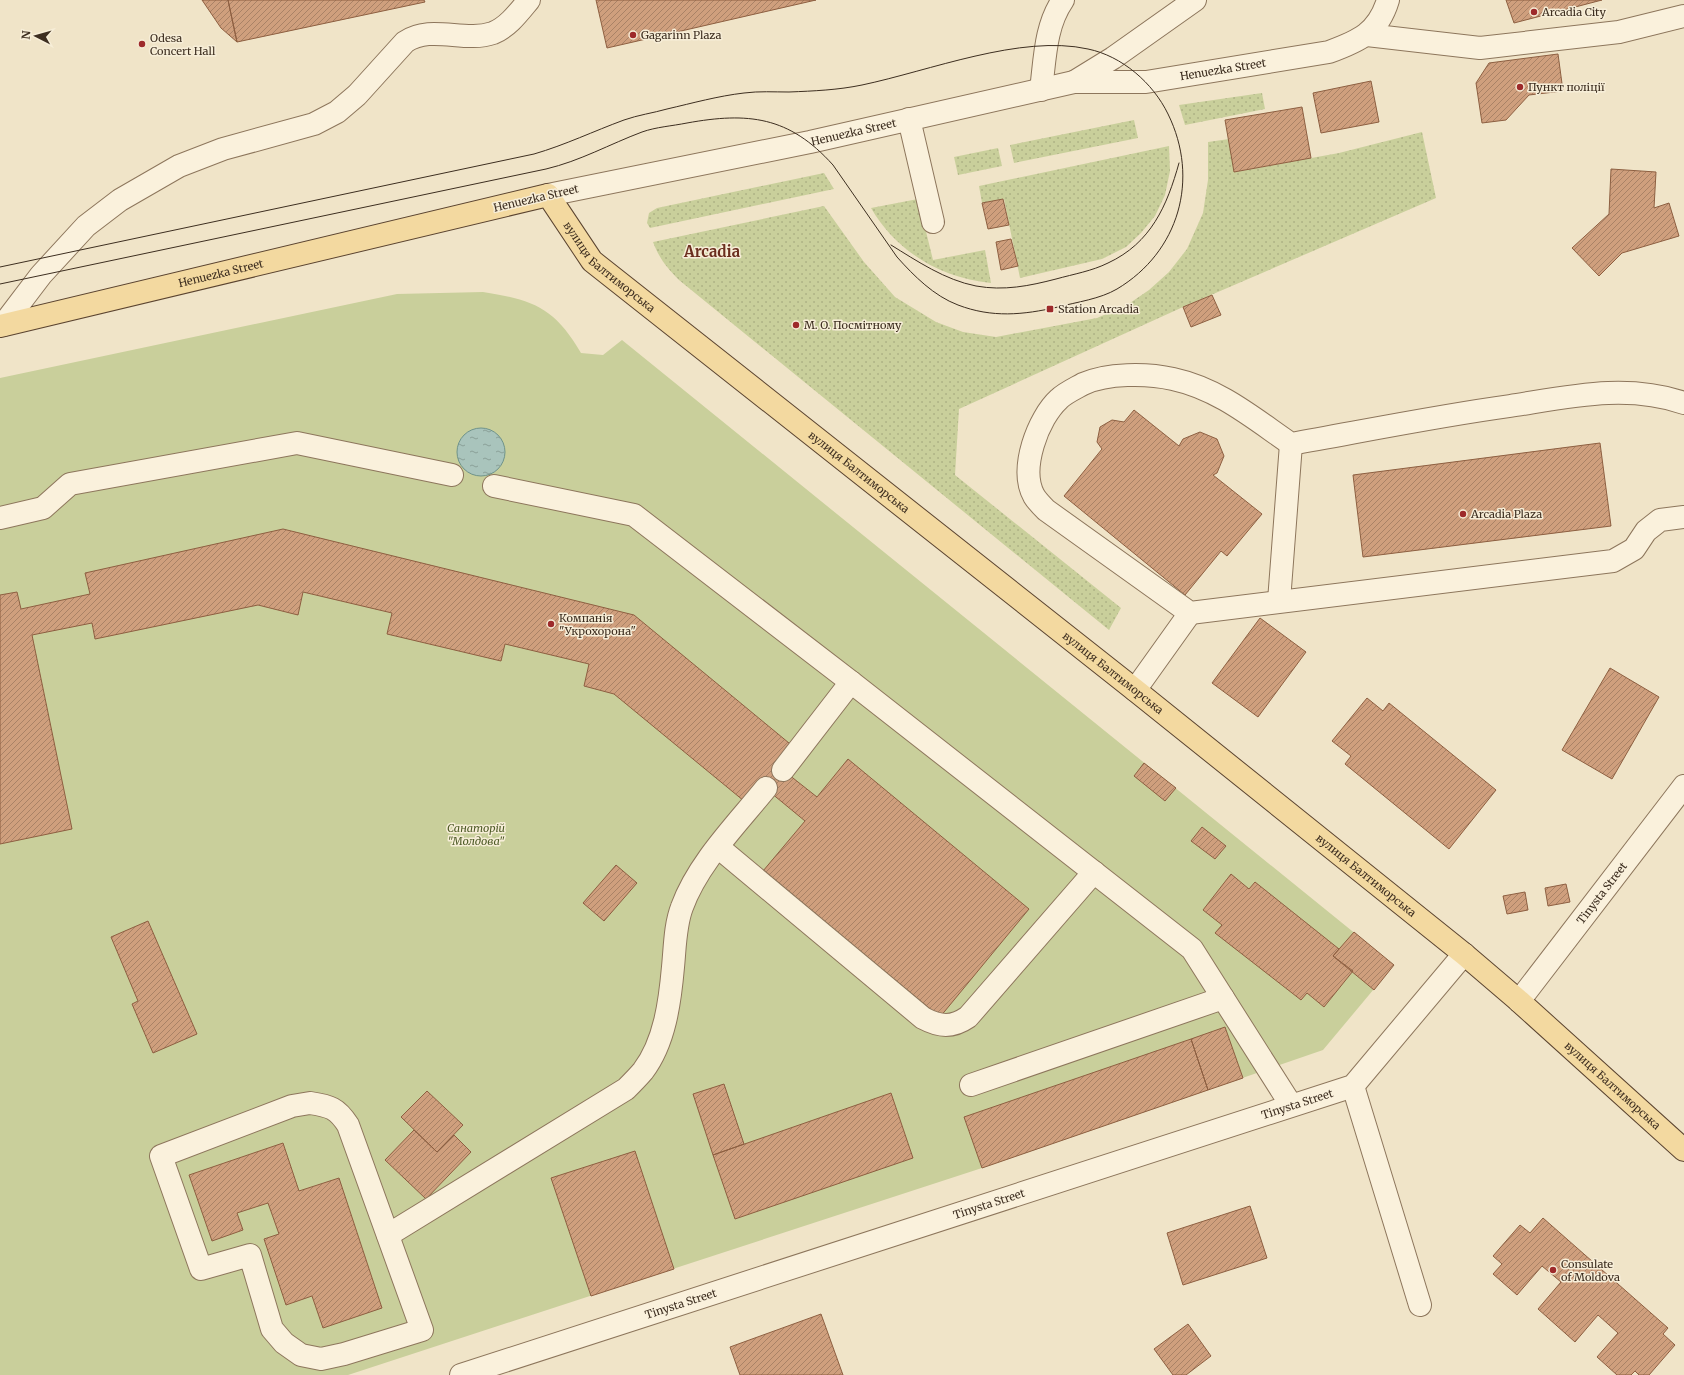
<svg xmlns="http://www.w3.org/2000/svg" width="1684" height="1375" font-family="Merriweather,serif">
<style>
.grass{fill:url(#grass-dots)}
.park{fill:#c9cf9b}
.water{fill:url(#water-ripples);stroke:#6f938a}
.building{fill:url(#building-hatch);stroke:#8d5f41}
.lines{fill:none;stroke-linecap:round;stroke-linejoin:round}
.minor-casing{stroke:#8d765c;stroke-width:24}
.major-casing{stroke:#5b4430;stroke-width:24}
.minor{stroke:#faf1dc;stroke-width:22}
.major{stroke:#f3d9a0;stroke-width:22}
.tram{stroke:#3d2e20;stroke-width:1}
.poi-dot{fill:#9e2a2b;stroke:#f7eed8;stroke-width:1.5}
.labels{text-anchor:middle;stroke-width:3;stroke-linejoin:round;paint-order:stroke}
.poi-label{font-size:11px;fill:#3d2e20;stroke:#f7eed8;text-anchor:start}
.street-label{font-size:11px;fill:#3d2e20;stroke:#f7eed8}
.park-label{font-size:11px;font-style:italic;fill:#4d5a26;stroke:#f7eed8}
.district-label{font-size:15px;font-weight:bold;fill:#6b2e1e;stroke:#f7eed8}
</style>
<defs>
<pattern id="grass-dots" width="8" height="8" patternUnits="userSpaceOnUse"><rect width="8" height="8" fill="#c9cf9b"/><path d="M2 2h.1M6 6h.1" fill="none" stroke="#aeb285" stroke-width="1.8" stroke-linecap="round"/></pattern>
<pattern id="water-ripples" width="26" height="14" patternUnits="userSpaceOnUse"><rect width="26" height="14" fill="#a9c4bc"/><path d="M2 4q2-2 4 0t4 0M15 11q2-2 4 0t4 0" fill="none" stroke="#8ba098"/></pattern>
<pattern id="building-hatch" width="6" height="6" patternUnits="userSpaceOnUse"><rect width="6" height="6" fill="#cf9f7d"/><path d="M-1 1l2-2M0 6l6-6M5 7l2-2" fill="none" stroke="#a98266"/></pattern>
</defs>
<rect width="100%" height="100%" fill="#f0e4c8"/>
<!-- grass -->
<path class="grass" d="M 1262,93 L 1265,109 L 1185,125 L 1179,105 Z
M 1134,120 L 1138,138 L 1014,163 L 1010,145 Z
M 1422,132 L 1436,198 L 1183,307 L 959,409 L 955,475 L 1121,608 L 1109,630 L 679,280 C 667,268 659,258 653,242 L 824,206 L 864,262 L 895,297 L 936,322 L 963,332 L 996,337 L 1097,318 L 1127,305 L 1149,290 L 1169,272 L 1187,249 L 1203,213 L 1208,180 L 1208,142 L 1229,139 L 1235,172 L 1339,153 Z
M 1169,146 L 1170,171 L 1165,195 L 1155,216 L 1141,233 L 1126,247 L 1102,259 L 1020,278 L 1004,199 L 982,203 L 979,186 Z
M 998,148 L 1002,166 L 958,175 L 954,157 Z
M 824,173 L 834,189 L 650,228 L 647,223 L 649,213 L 657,208 Z
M 918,199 L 933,260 L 985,250 L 991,283 C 940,278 896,251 871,208 Z"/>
<!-- park -->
<path class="park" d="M 483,292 C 533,300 554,307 581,353 L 603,355 L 622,340 L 1394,965 L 1323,1050 L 982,1168 L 348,1375 L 0,1375 L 0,378 L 397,294 Z"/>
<!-- water -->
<path class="water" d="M457 452a24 24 0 1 1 48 0a24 24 0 1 1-48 0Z"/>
<!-- building -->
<path class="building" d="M 202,0 L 228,0 L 237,42 L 221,28 Z
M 228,0 L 424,0 L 425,2 L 237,42 Z
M 596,0 L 816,0 L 607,48 Z
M 1506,0 L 1602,0 L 1514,23 Z
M 1558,54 L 1563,91 L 1529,95 L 1506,120 L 1482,123 L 1476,83 L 1489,63 Z
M 1371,81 L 1379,122 L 1321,133 L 1313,93 Z
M 1302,107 L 1311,158 L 1234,172 L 1225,120 Z
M 1611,169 L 1656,172 L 1654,208 L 1669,203 L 1679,236 L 1622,253 L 1599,276 L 1572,248 L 1609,214 Z
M 1003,199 L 1009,225 L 988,229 L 982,203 Z
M 1011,239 L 1018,266 L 1001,270 L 996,242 Z
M 1212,295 L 1221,315 L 1191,327 L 1183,307 Z
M 1134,410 L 1179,446 L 1183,439 L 1200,432 L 1217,439 L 1224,456 L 1217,473 L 1213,475 L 1262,514 L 1227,556 L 1221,551 L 1185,595 L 1064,496 L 1102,449 L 1097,442 L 1100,427 L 1112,420 L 1124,422 Z
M 1600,443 L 1611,526 L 1363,557 L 1353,475 Z
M 283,529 L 634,615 L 795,748 L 779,767 L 817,797 L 848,759 L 1029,909 L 940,1017 L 763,871 L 805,821 L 759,783 L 744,801 L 614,694 L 584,686 L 589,664 L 505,644 L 501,661 L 387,634 L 392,613 L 303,592 L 298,615 L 258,605 L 95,639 L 92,623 L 32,635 L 72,829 L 0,844 L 0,595 L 17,592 L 21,609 L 90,594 L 85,573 Z
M 1260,618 L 1306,652 L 1258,717 L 1212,683 Z
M 1610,668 L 1659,697 L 1612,779 L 1562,750 Z
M 1367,698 L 1383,711 L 1389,703 L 1496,790 L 1449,849 L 1345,764 L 1351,756 L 1332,741 Z
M 1144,763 L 1176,788 L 1165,801 L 1134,776 Z
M 1202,827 L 1226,846 L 1215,859 L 1191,841 Z
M 616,865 L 637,883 L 604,921 L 583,903 Z
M 1231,874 L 1249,889 L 1255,882 L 1339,949 L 1333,956 L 1353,971 L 1324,1007 L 1307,993 L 1301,1000 L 1215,933 L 1222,925 L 1203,910 Z
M 1566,884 L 1570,902 L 1548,906 L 1545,888 Z
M 1525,892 L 1528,910 L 1507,914 L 1503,896 Z
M 148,921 L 197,1034 L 153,1053 L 132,1004 L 138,1001 L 111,937 Z
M 1354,932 L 1394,965 L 1374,990 L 1333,956 Z
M 1225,1027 L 1243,1078 L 1208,1090 L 1191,1039 Z
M 1191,1039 L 1208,1090 L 982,1168 L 964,1117 Z
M 724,1084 L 744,1144 L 713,1155 L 693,1094 Z
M 427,1091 L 463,1125 L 437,1152 L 401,1117 Z
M 891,1093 L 913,1158 L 735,1219 L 713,1155 Z
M 414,1130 L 437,1152 L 454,1135 L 471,1152 L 426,1199 L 385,1160 Z
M 283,1143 L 299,1191 L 339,1178 L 382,1308 L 323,1328 L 312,1296 L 286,1305 L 264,1239 L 279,1234 L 268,1203 L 237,1213 L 243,1230 L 212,1241 L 189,1175 Z
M 635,1151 L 674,1269 L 591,1296 L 551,1178 Z
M 1250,1206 L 1267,1258 L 1183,1285 L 1167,1233 Z
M 1543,1218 L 1668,1328 L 1663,1334 L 1675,1345 L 1649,1375 L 1639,1375 L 1635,1371 L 1631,1375 L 1617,1375 L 1597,1357 L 1618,1333 L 1598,1315 L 1575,1342 L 1538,1309 L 1561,1282 L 1542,1266 L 1517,1295 L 1493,1274 L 1502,1264 L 1493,1256 L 1520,1225 L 1530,1233 Z
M 821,1314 L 843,1375 L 740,1375 L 730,1347 Z
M 1188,1324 L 1211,1356 L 1186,1375 L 1173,1375 L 1154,1349 Z"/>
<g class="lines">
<defs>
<g id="minor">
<path d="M 1367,35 L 1480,48 L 1619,32 L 1684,16"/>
<path d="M 1074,82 L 1113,58 L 1195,0"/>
<path d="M 1041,90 C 1045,59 1045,26 1063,0"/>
<path d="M 909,119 L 933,222"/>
<path id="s1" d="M 548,195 L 810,142 L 1074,82 L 1146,82 L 1329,52 C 1359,41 1378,33 1388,0"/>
<path d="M 0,322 L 3,325 L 41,275 L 86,226 L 120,200 L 179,166 L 223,149 L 314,124 L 337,112 L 357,95 L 405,42 C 431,24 464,43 493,33 C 508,27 519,12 529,0"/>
<path d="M 1684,403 C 1626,383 1568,397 1510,406 C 1437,416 1364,431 1291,444 C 1253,418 1219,389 1173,379 C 1147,373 1107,373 1083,384 C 1076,388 1065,393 1059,399 C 1038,418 1019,469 1034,496 C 1037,501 1042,506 1046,510 L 1190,613 L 1613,561 L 1634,549 L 1646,531 L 1660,520 L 1684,517"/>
<path d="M 494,486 L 634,515 L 851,682 L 1192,949 L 1291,1105"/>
<path d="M 0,518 L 43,508 L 70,484 L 297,443 L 452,475"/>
<path d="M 1279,601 L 1291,444"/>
<path d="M 1135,690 L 1190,613"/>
<path d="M 783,770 L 851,682"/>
<path d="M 718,847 L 923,1018 C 940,1027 952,1028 968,1017 L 1094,872"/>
<path id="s2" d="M 1519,1001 L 1684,786"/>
<path d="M 971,1085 L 1223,998"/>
<path d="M 1353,1086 L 1420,1305"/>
<path d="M 310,1103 C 330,1106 337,1108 348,1125 L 422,1330 L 344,1354 L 321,1359 L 301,1355 L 284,1343 L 272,1329 L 250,1255 L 201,1269 L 161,1156 L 292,1106 Z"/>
<path d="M 388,1235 L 626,1089 C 632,1083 638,1077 643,1071 C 665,1042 670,1001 673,967 C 675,947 675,925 682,907 C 698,863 737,824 766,788"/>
<path id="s3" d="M 461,1375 L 1353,1086 L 1464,954"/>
</g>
<g id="major">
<path id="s4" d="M 0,326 L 548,195 L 592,261 L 1135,690 L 1464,954 L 1519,1001 L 1684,1150"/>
</g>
</defs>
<!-- minor casing -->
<use href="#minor" class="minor-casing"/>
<!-- major casing -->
<use href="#major" class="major-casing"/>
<!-- minor -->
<use href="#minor" class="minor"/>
<!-- major -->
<use href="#major" class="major"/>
<!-- tram -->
<path class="tram" d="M 891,245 C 917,261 945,280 976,286 C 1004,291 1029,286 1056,279 C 1074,274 1092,271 1108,263 C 1151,243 1167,206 1179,163
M 0,267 L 534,154 C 565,145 594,131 624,120 C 638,115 653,113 667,109 C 693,103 718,96 744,93 C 759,91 774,92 789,92 C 814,91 838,90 862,85 C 929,71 1021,34 1088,49 C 1122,56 1153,83 1168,114 C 1200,179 1179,252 1117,289 C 1100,299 1077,302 1058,307 C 1023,315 992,318 958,305 C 934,296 914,276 897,257 L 833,165 C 789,116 748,112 687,123 C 672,126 656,127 642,132 C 610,144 580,161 546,169 L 0,284"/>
</g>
<!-- markers -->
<g class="poi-dot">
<circle cx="1534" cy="12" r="4"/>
<circle cx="633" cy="35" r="4"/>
<circle cx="142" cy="44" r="4"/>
<circle cx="1520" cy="87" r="4"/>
<rect x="1046" y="305" width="8" height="8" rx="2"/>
<circle cx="796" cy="325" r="4"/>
<circle cx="1463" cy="514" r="4"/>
<circle cx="551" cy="624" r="4"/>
<circle cx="1553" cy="1270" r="4"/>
</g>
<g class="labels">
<!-- poi labels -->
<g class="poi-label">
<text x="1542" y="16">Arcadia City</text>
<text x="641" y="39">Gagarinn Plaza</text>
<text x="150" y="42">Odesa<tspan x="150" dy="13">Concert Hall</tspan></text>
<text x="1528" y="91">Пункт поліції</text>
<text x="1058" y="313">Station Arcadia</text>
<text x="804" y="329">М. О. Посмітному</text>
<text x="1471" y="518">Arcadia Plaza</text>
<text x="559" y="622">Компанія<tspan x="559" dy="13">"Укрохорона"</tspan></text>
<text x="1561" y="1268">Consulate<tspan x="1561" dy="13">of Moldova</tspan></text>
</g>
<!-- street labels -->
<g class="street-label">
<text dy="4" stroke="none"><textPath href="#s1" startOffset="688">Henuezka Street</textPath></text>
<text dy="4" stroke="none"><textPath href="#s1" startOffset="312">Henuezka Street</textPath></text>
<text transform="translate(536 198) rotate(-13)" y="4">Henuezka Street</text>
<text dy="4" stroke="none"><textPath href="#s4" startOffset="659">вулиця Балтиморська</textPath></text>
<text dy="4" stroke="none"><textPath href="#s4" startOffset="227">Henuezka Street</textPath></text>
<text dy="4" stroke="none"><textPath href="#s4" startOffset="983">вулиця Балтиморська</textPath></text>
<text dy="4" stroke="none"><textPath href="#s4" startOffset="1307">вулиця Балтиморська</textPath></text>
<text dy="4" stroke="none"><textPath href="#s4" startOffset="1631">вулиця Балтиморська</textPath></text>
<text dy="4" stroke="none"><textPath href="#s2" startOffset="136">Tinysta Street</textPath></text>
<text dy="4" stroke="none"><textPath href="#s4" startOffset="1955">вулиця Балтиморська</textPath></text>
<text dy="4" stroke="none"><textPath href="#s3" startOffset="879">Tinysta Street</textPath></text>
<text dy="4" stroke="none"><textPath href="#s3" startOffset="555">Tinysta Street</textPath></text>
<text dy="4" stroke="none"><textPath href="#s3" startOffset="231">Tinysta Street</textPath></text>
</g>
<!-- park labels -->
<g class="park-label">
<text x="476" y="832">Санаторій<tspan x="476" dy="13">"Молдова"</tspan></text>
</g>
<!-- district labels -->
<g class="district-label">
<text x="712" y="257">Arcadia</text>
</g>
</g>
<!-- north arrow -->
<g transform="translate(36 36) rotate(276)" stroke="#f7eed8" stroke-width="3" paint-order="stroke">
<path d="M0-3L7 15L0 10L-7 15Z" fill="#3d2e20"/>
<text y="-6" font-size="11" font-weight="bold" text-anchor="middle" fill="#3d2e20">N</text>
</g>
</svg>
